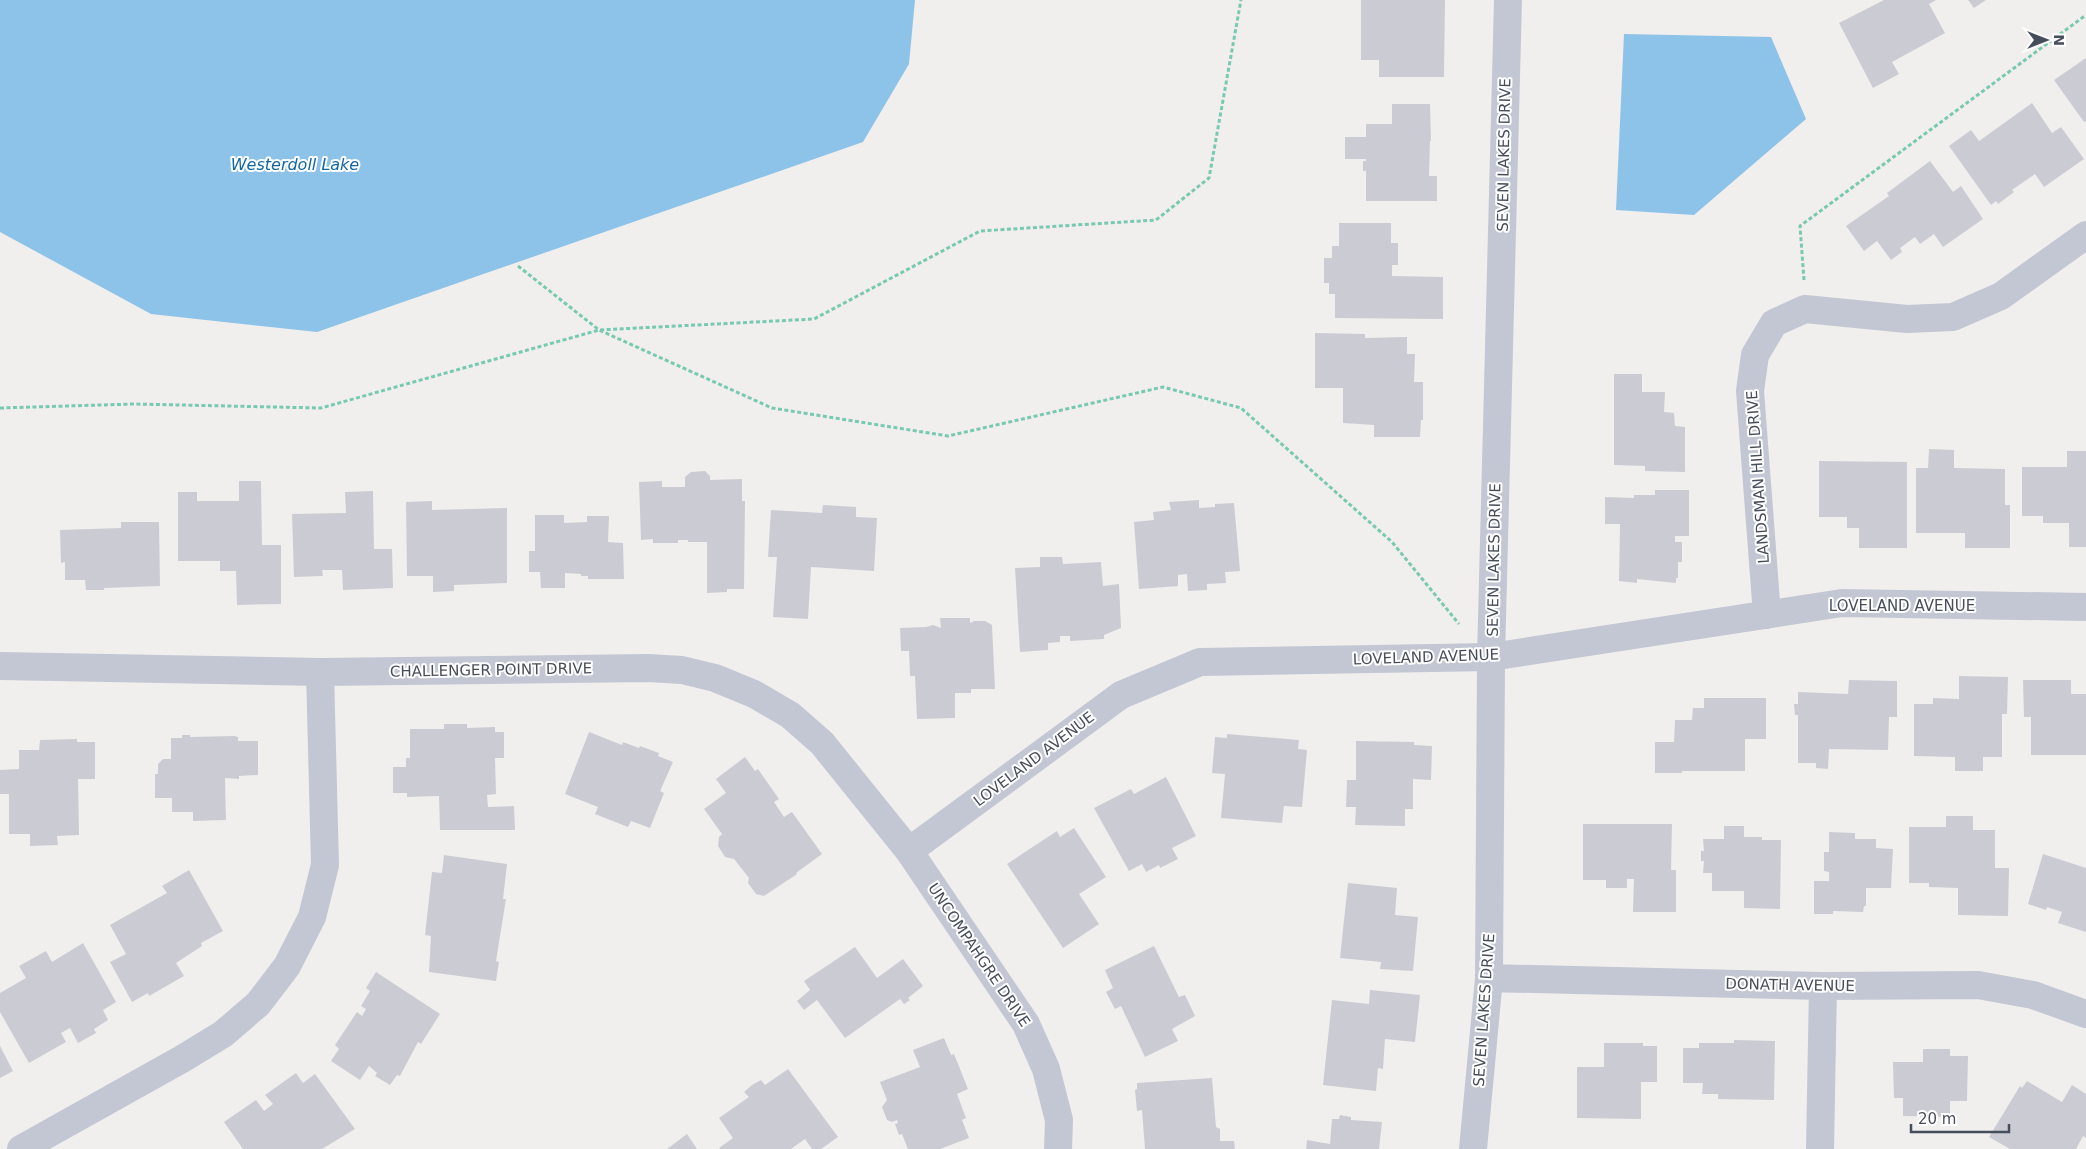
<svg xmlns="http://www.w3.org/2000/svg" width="2086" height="1149" font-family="'DejaVu Sans',sans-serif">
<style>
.water{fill:#8dc3e8}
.building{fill:#cbccd3}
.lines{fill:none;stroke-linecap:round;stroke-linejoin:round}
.path{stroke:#78c9b1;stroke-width:3;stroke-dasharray:4 2.5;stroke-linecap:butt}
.minor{stroke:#c2c7d3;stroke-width:28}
.labels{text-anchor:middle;stroke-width:4;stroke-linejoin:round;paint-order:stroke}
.street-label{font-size:15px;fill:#474e5b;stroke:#fff}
.water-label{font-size:16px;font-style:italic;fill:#1368a2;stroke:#fff}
</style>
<rect width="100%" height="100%" fill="#f1eeee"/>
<!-- water -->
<path class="water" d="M 0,0 L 915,0 L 909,64 L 863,142 L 317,332 L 151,314 L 0,232 Z
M 1624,34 L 1771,37 L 1806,119 L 1694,215 L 1616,210 Z"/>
<!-- building -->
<path class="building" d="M 1361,0 L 1445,0 L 1444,77 L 1379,77 L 1379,60 L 1361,60 Z
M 1884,0 L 1936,0 L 1929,4 L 1945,33 L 1892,62 L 1899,74 L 1873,88 L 1839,23 Z
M 1968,0 L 1986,0 L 1974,8 Z
M 2086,58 L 2086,121 L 2084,122 L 2054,80 Z
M 2032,103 L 2052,133 L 2061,127 L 2084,159 L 2044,187 L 2035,174 L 2012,190 L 2014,192 L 1998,204 L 1996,201 L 1991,205 L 1949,146 L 1971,130 L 1979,141 Z
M 1392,104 L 1430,104 L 1431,141 L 1430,141 L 1429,176 L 1437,176 L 1437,201 L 1366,201 L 1366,171 L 1363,171 L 1363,161 L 1366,161 L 1366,159 L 1345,159 L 1345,137 L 1366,137 L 1366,124 L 1392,124 Z
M 1930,161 L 1953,192 L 1961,186 L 1983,219 L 1943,247 L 1934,234 L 1920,244 L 1915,237 L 1900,248 L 1902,252 L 1891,260 L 1877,241 L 1864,251 L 1846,226 L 1889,196 L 1887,193 Z
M 1339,223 L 1391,223 L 1391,243 L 1398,243 L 1398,265 L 1392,265 L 1392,276 L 1443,277 L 1443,319 L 1335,318 L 1335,294 L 1329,294 L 1329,283 L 1324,283 L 1324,258 L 1332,258 L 1332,246 L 1339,246 Z
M 1315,333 L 1365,334 L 1365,338 L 1407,337 L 1407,354 L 1415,354 L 1414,382 L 1423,382 L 1423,420 L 1421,420 L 1420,437 L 1374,437 L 1374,425 L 1343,423 L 1343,388 L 1315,388 Z
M 1614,374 L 1642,374 L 1642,392 L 1665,392 L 1664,412 L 1674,413 L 1675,426 L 1685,427 L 1685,472 L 1645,471 L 1645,466 L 1614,465 Z
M 1929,449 L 1954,450 L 1954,468 L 2005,469 L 2005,505 L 2010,505 L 2010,548 L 1965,548 L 1965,533 L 1916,533 L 1916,468 L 1928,468 Z
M 2067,451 L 2086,451 L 2086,547 L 2069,547 L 2069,523 L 2043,523 L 2043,516 L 2022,516 L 2022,467 L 2067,467 Z
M 1819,461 L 1907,462 L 1907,548 L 1859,548 L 1859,528 L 1847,528 L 1847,517 L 1819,517 Z
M 705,471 L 710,476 L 710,480 L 742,479 L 742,501 L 745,501 L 744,589 L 727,589 L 727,592 L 707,593 L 707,542 L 688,542 L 688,540 L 678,540 L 678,543 L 653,543 L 653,539 L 641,540 L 639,482 L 662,481 L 662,487 L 685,487 L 685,477 L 691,472 Z
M 239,481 L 261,481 L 262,545 L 281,545 L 281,604 L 237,605 L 236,571 L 220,571 L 220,561 L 178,561 L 178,492 L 197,492 L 197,501 L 239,501 Z
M 1655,490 L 1689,490 L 1689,536 L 1675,536 L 1675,542 L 1682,542 L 1682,562 L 1678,562 L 1678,578 L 1676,578 L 1676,583 L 1637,579 L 1637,583 L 1619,581 L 1620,524 L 1605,524 L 1605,497 L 1634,498 L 1634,495 L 1655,495 Z
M 373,491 L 374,549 L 392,549 L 393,588 L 343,590 L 342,570 L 322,570 L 323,576 L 294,577 L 292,514 L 346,513 L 345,492 Z
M 1199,500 L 1199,508 L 1215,507 L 1215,504 L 1234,503 L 1240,571 L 1225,572 L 1226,583 L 1207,584 L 1207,590 L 1188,591 L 1187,574 L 1178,575 L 1178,586 L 1139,589 L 1134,522 L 1154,520 L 1153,512 L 1171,510 L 1169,502 Z
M 432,501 L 432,510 L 507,508 L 507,583 L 454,585 L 454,591 L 433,592 L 433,576 L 407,576 L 406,502 Z
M 823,505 L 856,507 L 856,517 L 877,518 L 874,571 L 811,567 L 808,619 L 773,617 L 777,557 L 768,557 L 771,510 L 822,513 Z
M 535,515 L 564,515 L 564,523 L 587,522 L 587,516 L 609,516 L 608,542 L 623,543 L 624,579 L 588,579 L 588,576 L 581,576 L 581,574 L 565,573 L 565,588 L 541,588 L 540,572 L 529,572 L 529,551 L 535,551 Z
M 121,522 L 159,522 L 160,586 L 104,588 L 104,590 L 86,590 L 85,580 L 65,580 L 65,562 L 61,563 L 60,530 L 121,528 Z
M 1040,557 L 1062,557 L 1063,564 L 1101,562 L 1103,586 L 1119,584 L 1121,628 L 1104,635 L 1104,639 L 1070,641 L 1070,636 L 1060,636 L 1060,642 L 1048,643 L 1048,650 L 1020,652 L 1015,568 L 1040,567 Z
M 940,618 L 970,618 L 970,623 L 974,621 L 985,621 L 992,625 L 995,689 L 971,689 L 971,693 L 955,693 L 955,718 L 917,719 L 915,676 L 910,676 L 909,651 L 901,651 L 900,628 L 926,627 L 933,625 L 941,628 Z
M 1959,676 L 2008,677 L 2007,714 L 2002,714 L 2002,757 L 1983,757 L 1983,771 L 1955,771 L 1955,757 L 1914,756 L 1914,704 L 1933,704 L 1933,698 L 1959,699 Z
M 1849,680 L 1897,681 L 1897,717 L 1889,717 L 1888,750 L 1829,749 L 1828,769 L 1816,768 L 1816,763 L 1798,763 L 1798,715 L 1795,715 L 1794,704 L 1798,704 L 1798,692 L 1848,694 Z
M 2023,680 L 2071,680 L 2071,694 L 2086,694 L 2086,755 L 2031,755 L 2031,717 L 2024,717 Z
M 1704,698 L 1766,698 L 1766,739 L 1745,739 L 1745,771 L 1682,771 L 1682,773 L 1655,773 L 1655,742 L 1674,742 L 1675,720 L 1692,720 L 1693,708 L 1704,708 Z
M 444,724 L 467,724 L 467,728 L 495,727 L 495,732 L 504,732 L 504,758 L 495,758 L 496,794 L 487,795 L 488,807 L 514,806 L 515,830 L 440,830 L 439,796 L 407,797 L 407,793 L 393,793 L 393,767 L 406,767 L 406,758 L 410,758 L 410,729 L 444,729 Z
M 589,732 L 622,745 L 623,742 L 639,748 L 640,746 L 659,753 L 658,756 L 673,762 L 660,791 L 664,793 L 650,828 L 631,821 L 628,827 L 595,814 L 598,807 L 565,794 Z
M 1227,734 L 1299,740 L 1298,749 L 1307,750 L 1302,807 L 1284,806 L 1282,823 L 1221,818 L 1225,774 L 1212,773 L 1215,737 L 1227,738 Z
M 182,735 L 190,735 L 190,737 L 234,736 L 238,737 L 238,741 L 258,741 L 258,775 L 239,776 L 239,779 L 225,778 L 226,820 L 193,821 L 193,812 L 172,812 L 172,798 L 155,798 L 155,774 L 158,774 L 158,764 L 163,759 L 171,759 L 171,738 L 182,738 Z
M 77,739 L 77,742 L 95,742 L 95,779 L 78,779 L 79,835 L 57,836 L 58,845 L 30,846 L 30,834 L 9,834 L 9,794 L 0,794 L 0,770 L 19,769 L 19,750 L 39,750 L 40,740 Z
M 1356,741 L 1414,742 L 1414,745 L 1432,746 L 1431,780 L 1413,779 L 1413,809 L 1405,809 L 1405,826 L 1355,825 L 1356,807 L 1346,807 L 1347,780 L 1356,780 Z
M 745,757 L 755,771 L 758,769 L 779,799 L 774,802 L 784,817 L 792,812 L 822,854 L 796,873 L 797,874 L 764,896 L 756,894 L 748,883 L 749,878 L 734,859 L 725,857 L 718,846 L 719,837 L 722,834 L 704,809 L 726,793 L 716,779 Z
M 1166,777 L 1196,836 L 1172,848 L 1178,859 L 1160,868 L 1159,865 L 1146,872 L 1142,864 L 1129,871 L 1094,808 L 1131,789 L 1134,794 Z
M 1946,816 L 1973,816 L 1973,830 L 1995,830 L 1995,868 L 2009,868 L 2008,916 L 1958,915 L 1958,888 L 1929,887 L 1929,883 L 1909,883 L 1909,827 L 1946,827 Z
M 1583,824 L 1672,824 L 1671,870 L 1676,870 L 1676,912 L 1633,912 L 1634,879 L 1627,879 L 1627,888 L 1606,888 L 1606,880 L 1583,880 Z
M 1724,826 L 1744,826 L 1744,837 L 1762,837 L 1762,840 L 1781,840 L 1780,909 L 1744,908 L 1744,891 L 1712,891 L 1712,873 L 1703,873 L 1704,861 L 1701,861 L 1701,851 L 1704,851 L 1703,839 L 1724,839 Z
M 1074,828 L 1106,877 L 1079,894 L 1099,924 L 1063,948 L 1007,864 L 1057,831 L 1060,837 Z
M 1829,832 L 1855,833 L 1855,839 L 1876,839 L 1876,848 L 1893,849 L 1891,888 L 1866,888 L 1866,906 L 1864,906 L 1863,912 L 1833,911 L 1833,914 L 1814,914 L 1814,881 L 1829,881 L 1829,872 L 1824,871 L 1824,852 L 1829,852 Z
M 2043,854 L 2086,868 L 2086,932 L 2058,923 L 2062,912 L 2047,907 L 2046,910 L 2028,904 Z
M 444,855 L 507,864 L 503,899 L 506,899 L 496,961 L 499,962 L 496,981 L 429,972 L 431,936 L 425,935 L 432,872 L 442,873 Z
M 189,870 L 223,931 L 201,943 L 202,946 L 176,963 L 184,976 L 149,996 L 148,993 L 132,1002 L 110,962 L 126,954 L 110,925 L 167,893 L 162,886 Z
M 1348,883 L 1397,888 L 1395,915 L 1418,917 L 1413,971 L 1380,969 L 1381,962 L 1340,958 Z
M 83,943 L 116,1002 L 103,1010 L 108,1020 L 94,1029 L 96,1033 L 78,1043 L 70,1028 L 61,1033 L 66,1042 L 29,1063 L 0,1012 L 0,993 L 26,978 L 19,966 L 46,951 L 52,962 Z
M 1154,946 L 1179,997 L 1185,995 L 1195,1016 L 1172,1029 L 1178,1041 L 1145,1057 L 1121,1006 L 1115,1009 L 1106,992 L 1113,988 L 1105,970 Z
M 855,947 L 877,978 L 903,959 L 923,986 L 908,998 L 910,1000 L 904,1004 L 900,999 L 845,1038 L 817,1000 L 804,1010 L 797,1001 L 810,990 L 804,981 Z
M 376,972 L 440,1014 L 421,1044 L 418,1042 L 400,1076 L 397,1075 L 390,1085 L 375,1076 L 377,1073 L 369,1066 L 360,1080 L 331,1061 L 339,1049 L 335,1045 L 357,1012 L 362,1016 L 366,1009 L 361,1006 L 370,991 L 366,988 Z
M 1370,990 L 1420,995 L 1415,1042 L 1385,1039 L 1383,1069 L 1378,1068 L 1376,1091 L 1323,1085 L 1332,1000 L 1369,1004 Z
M 944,1038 L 951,1055 L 954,1054 L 968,1089 L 957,1094 L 966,1118 L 962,1120 L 969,1138 L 940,1149 L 908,1149 L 902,1134 L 899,1135 L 895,1124 L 898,1123 L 897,1120 L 892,1122 L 887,1120 L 882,1107 L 887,1100 L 880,1082 L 920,1067 L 913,1050 Z
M 1734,1040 L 1775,1041 L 1774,1100 L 1718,1099 L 1718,1094 L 1702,1094 L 1703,1083 L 1683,1083 L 1683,1048 L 1699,1048 L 1699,1043 L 1734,1043 Z
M 1604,1043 L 1643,1043 L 1643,1046 L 1657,1046 L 1657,1082 L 1641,1082 L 1641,1119 L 1577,1118 L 1577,1067 L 1604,1067 Z
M 0,1046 L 13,1071 L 0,1078 Z
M 1923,1049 L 1950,1049 L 1950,1056 L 1968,1056 L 1967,1101 L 1950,1101 L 1950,1117 L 1903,1116 L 1903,1098 L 1894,1098 L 1893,1062 L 1923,1062 Z
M 788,1069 L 838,1137 L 821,1149 L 812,1149 L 805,1139 L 791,1149 L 720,1149 L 719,1148 L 733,1138 L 719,1118 L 749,1097 L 744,1092 L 752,1085 L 761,1080 L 765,1085 Z
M 296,1073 L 303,1083 L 315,1074 L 355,1129 L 322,1149 L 243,1149 L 224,1122 L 256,1100 L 264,1111 L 273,1104 L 265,1095 Z
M 1212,1078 L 1216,1127 L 1220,1129 L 1220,1141 L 1234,1141 L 1235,1149 L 1145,1149 L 1142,1110 L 1137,1111 L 1135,1090 L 1137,1089 L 1137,1083 Z
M 2027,1081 L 2062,1102 L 2072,1085 L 2086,1094 L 2086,1138 L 2083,1136 L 2076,1149 L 2010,1149 L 1989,1137 L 2020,1086 L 2022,1088 Z
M 1340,1115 L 1351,1117 L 1351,1120 L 1382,1122 L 1379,1149 L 1306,1149 L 1307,1140 L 1330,1144 L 1332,1119 L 1339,1119 Z
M 687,1134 L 697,1149 L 667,1149 Z"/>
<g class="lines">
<!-- path -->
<path class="path" d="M 518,266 L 599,330 L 772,408 L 948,436 L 1163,387 L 1241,408 L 1392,542 L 1459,624
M 1804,280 L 1800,226 L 2086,15
M 0,408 L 134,404 L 321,408 L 599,330 L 814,319 L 980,231 L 1156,220 L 1209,178 L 1241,0"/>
<!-- minor -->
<path class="minor" d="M 1767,615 L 1750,391 L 1755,355 L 1774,323 L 1805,309 L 1907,319 L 1953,317 L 2001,296 L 2086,235
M 0,666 L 320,672 L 648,668 L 682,670 L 715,678 L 754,694 L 790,715 L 822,743 L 909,851 L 1026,1024 L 1046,1069 L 1059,1120 L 1058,1149
M 909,851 L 1121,695 L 1200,662 L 1491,657 L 1842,603 L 2086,607
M 1489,978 L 1823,986 L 1978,985 L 2033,995 L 2086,1014
M 21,1149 L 182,1059 L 223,1034 L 258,1004 L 287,966 L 312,917 L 325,865 L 320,672
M 1473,1149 L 1489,978 L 1491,657 L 1508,0
M 1820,1149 L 1823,986"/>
</g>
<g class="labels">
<!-- street labels -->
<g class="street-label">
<text transform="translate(1504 155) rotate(-89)" y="5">SEVEN LAKES DRIVE</text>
<text transform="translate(1758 477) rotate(-94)" y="5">LANDSMAN HILL DRIVE</text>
<text transform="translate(1494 560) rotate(-89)" y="5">SEVEN LAKES DRIVE</text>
<text x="1902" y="611">LOVELAND AVENUE</text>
<text transform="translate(1426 657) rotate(-2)" y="5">LOVELAND AVENUE</text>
<text transform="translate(491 670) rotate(-1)" y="5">CHALLENGER POINT DRIVE</text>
<text transform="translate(1034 759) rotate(-37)" y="5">LOVELAND AVENUE</text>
<text transform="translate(979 955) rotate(56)" y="5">UNCOMPAHGRE DRIVE</text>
<text transform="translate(1790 985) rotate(1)" y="5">DONATH AVENUE</text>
<text transform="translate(1484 1010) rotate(-86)" y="5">SEVEN LAKES DRIVE</text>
</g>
<!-- water labels -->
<g class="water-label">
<text x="295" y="170">Westerdoll Lake</text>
</g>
</g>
<!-- north arrow -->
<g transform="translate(2046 40) rotate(90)" stroke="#ffffff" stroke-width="4" paint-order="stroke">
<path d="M0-4L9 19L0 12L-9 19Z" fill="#474e5b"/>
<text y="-8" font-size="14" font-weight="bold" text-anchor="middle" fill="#474e5b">N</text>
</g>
<!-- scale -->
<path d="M1911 1124v8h98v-8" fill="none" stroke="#474e5b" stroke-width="2.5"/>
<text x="1918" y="1124" font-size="15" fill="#474e5b" stroke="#ffffff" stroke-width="4" paint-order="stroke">20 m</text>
</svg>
